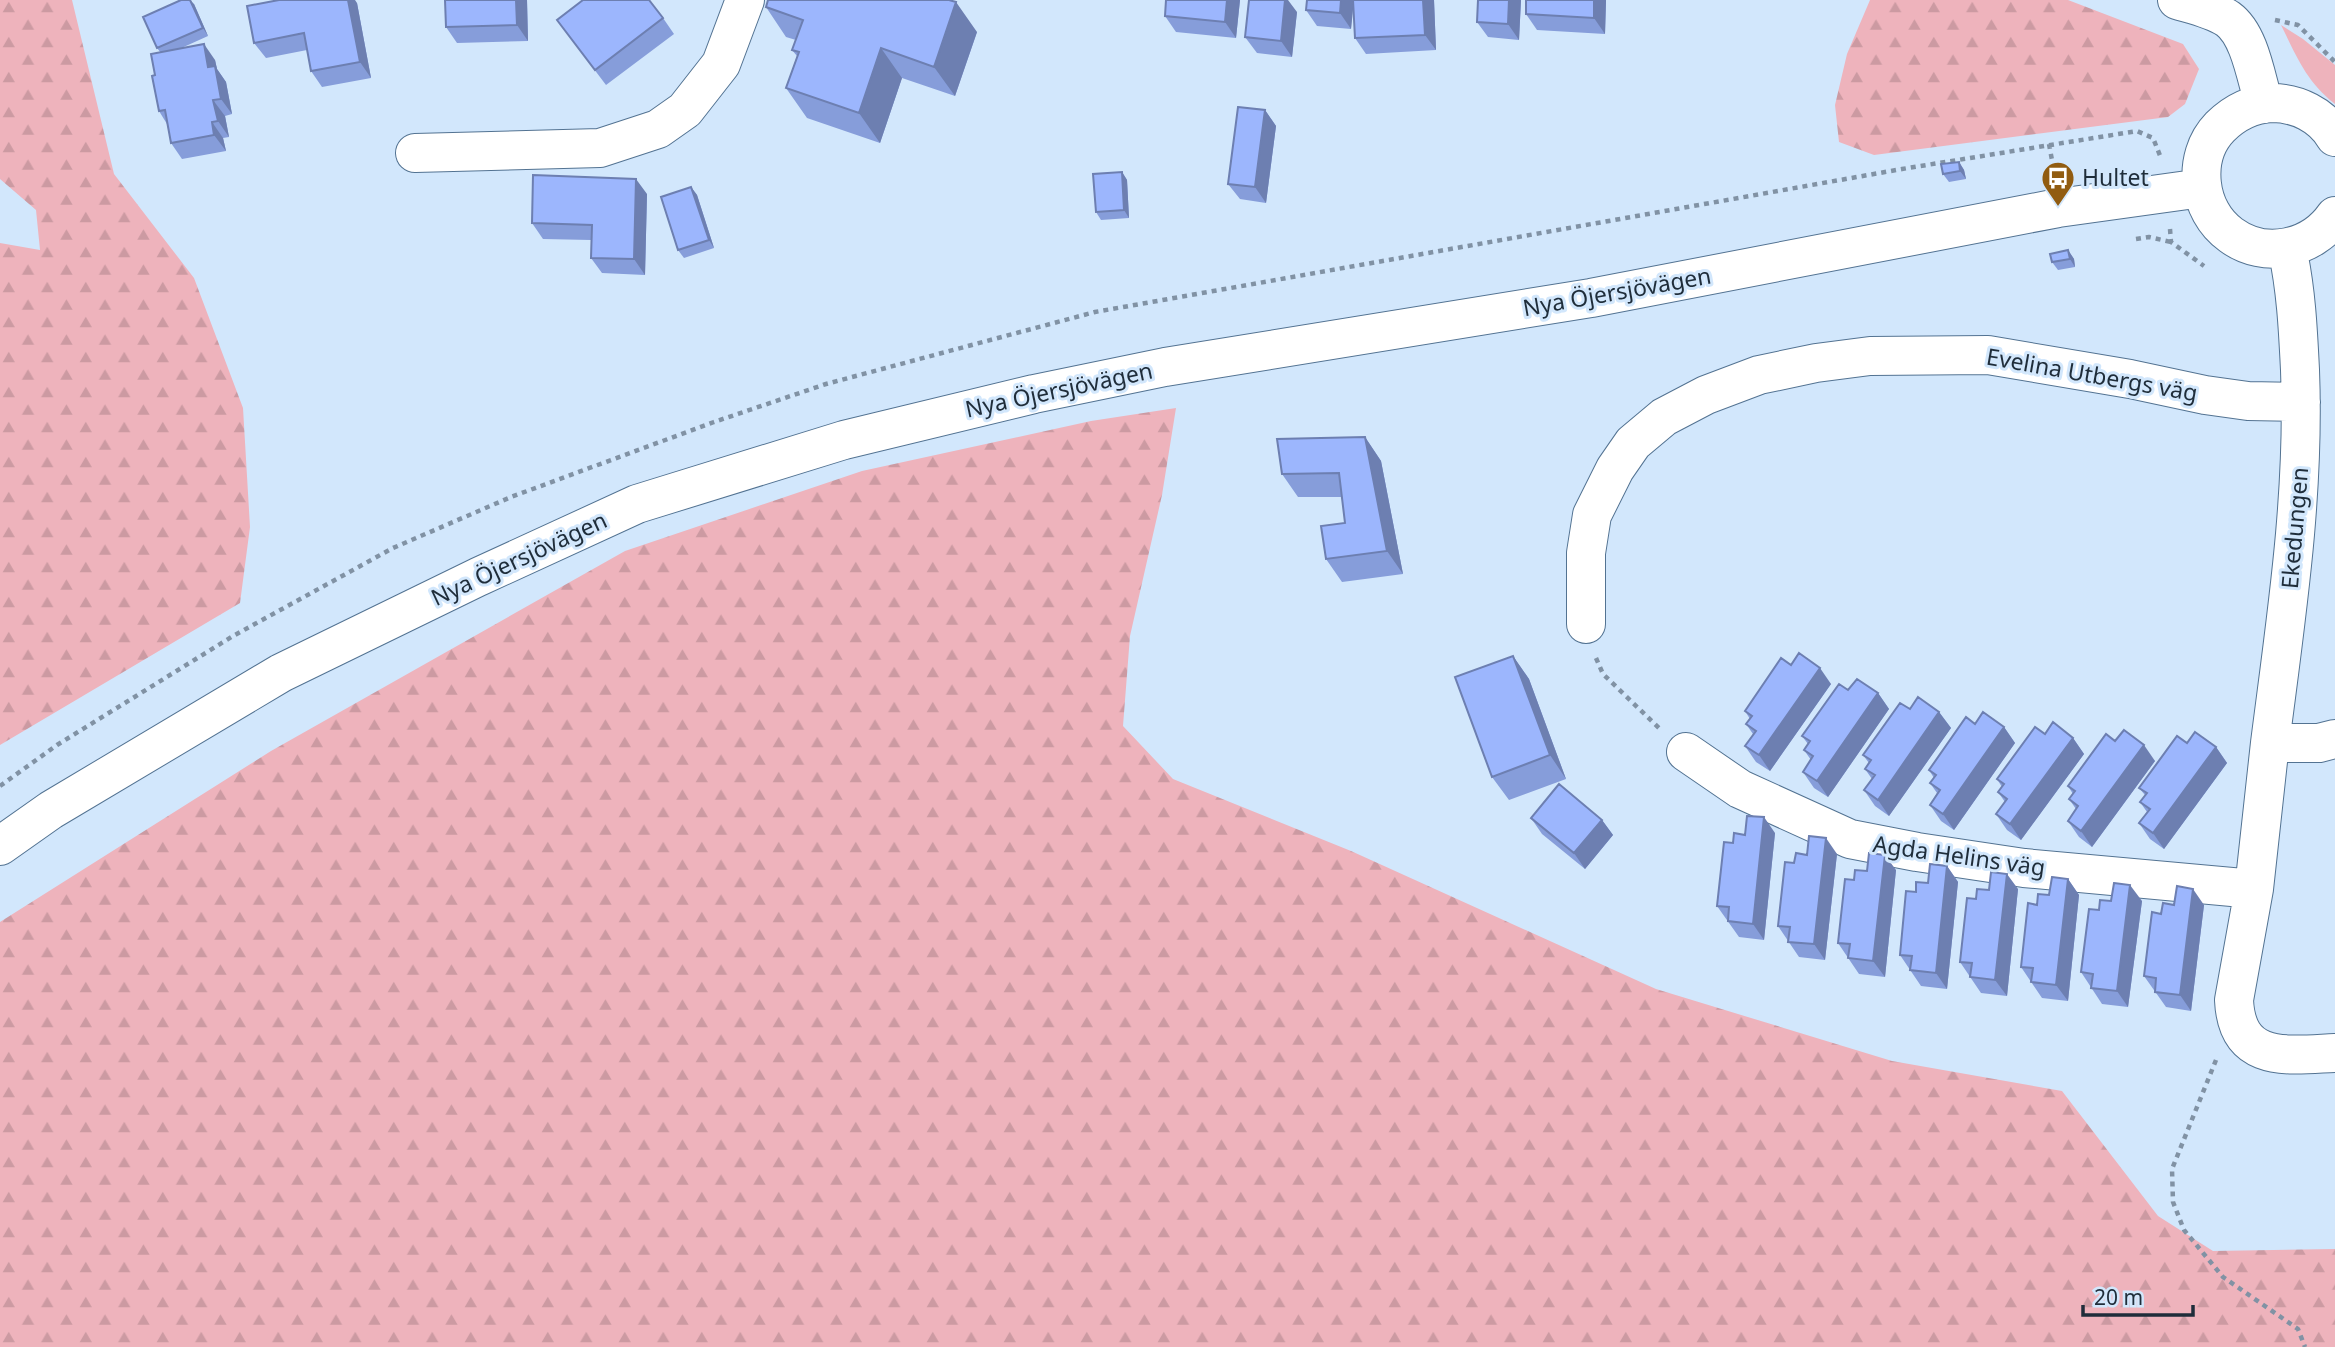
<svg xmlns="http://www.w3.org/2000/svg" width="2335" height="1347" font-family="'Noto Sans',sans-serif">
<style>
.grass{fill:#eeb3bc}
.forest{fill:url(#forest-firs)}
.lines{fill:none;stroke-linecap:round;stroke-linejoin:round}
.minor-casing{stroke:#537392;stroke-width:40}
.path{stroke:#8192a4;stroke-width:4.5;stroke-dasharray:5 5;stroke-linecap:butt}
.minor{stroke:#fff;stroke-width:38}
.wall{fill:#869dda}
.shaded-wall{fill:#6d7fb1}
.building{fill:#9cb6fd;stroke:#6d7fb1;stroke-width:2}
.labels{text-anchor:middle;stroke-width:6;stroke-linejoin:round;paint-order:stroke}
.poi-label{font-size:23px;fill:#1f2d3a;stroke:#d2e7fc;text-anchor:start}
.street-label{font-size:23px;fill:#1f2d3a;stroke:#d2e7fc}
</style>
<defs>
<pattern id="forest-firs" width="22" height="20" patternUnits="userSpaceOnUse" patternTransform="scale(1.75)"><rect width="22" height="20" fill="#eeb3bc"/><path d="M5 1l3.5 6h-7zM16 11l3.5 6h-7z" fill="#cc9aa2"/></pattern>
</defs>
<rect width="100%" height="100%" fill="#d2e7fc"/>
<!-- grass -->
<path class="grass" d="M 2281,25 L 2303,39 L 2335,65 L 2335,104 C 2306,81 2297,57 2281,25 Z"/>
<!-- forest -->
<path class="forest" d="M 0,0 L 72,0 L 114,174 L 194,278 L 243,408 L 250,527 L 240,603 L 0,745 L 0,243 L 40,250 L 36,210 L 0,179 Z
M 1870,0 L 2068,0 L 2183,44 L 2199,69 L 2185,104 L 2168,117 L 1874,155 L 1839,142 L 1835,105 L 1847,54 Z
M 1176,408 L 1162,495 L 1130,636 L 1123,726 L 1173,779 L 1351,851 L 1656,989 L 1892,1061 L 2062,1091 L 2158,1216 L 2213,1251 L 2335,1249 L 2335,1347 L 0,1347 L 0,922 L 271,751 L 625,551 L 862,471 L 1091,421 Z"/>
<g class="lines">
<defs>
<path id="minor" d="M 2177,0 C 2194,5 2213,9 2228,19 C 2250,35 2256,78 2264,104
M 2335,137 C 2322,115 2297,103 2272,103 C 2251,104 2234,113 2220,127 C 2191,157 2197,211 2231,235 C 2265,260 2312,249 2335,216
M 415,153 L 600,148 L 658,129 L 685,110 L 721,64 L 745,0
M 2287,248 C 2296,288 2298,329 2300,370 C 2305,496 2286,618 2270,743 L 2319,743 L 2335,739
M 1586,624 L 1586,553 L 1592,515 L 1615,469 L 1633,443 L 1664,417 L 1706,395 L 1759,375 L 1816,363 L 1870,356 L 1988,355 L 2130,379 L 2205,395 L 2248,401 L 2301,402
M 2270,743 L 2254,889 L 2234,1000 C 2237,1064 2287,1055 2335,1053
M 1686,752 L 1740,789 L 1850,839 L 1917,852 L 2024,868 L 2254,889
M 0,846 L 51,810 L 281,673 L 478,577 L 637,504 L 844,440 L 1034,394 L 1165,367 L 1591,298 L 2058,208 L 2202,188"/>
</defs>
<!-- minor casing -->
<use href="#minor" class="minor-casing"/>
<!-- path -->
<path class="path" d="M 2275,20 L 2298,25 L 2335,62
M 2049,144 L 2054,171
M 2170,229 L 2171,242 L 2204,266
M 2136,239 L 2149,237 L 2171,242
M 1596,658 L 1603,674 L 1660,729
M 0,786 L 57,745 L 233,636 L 393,548 L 511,497 L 714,422 L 826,384 L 1095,312 L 1902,169 L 2137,131 L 2153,138 L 2161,158
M 2216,1060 L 2172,1169 L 2173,1202 L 2184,1230 L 2223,1277 L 2298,1329 L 2305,1347"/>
<!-- minor -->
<use href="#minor" class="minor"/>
</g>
<!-- wall -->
<path class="wall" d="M 527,0 L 528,41 L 457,43 L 446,27 Z
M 1240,0 L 1236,38 L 1176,32 L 1165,16 Z
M 1307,0 L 1434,0 L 1436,50 L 1366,54 L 1355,38 L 1353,2 L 1351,29 L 1317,26 L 1306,10 Z
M 1521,0 L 1519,40 L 1488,37 L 1477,22 Z
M 1606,1 L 1605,34 L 1537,30 L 1526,14 Z
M 357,3 L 371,78 L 322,87 L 311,71 L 307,50 L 266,58 L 254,43 Z
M 194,4 L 208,36 L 177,50 L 215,60 L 217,69 L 226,82 L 232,114 L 225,116 L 229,137 L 223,138 L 226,151 L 182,159 L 171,143 L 167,124 L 159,111 L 155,75 L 161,53 L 157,48 Z
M 766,7 L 977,32 L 955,96 L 902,78 L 880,143 L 807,118 L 786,88 L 797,56 L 792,50 L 796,40 L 786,37 Z
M 1297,12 L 1292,57 L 1257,53 L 1245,37 Z
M 663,18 L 674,34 L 606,85 L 557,20 Z
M 1265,110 L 1276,126 L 1266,203 L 1240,199 L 1228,184 Z
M 1959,162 L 1964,170 L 1966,179 L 1949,182 L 1943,174 Z
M 1122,172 L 1127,180 L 1129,218 L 1101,220 L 1096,212 Z
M 691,187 L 697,195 L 714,248 L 684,258 L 678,250 Z
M 647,194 L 645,275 L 602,273 L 591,258 L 591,240 L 543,239 L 532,223 Z
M 2068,250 L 2074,259 L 2075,267 L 2058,270 L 2052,262 Z
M 1365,437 L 1381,461 L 1403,574 L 1342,582 L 1326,559 L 1345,523 L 1342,497 L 1298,497 L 1282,474 Z
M 1513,656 L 1529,679 L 1566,779 L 1509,800 L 1492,777 Z
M 1791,665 L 1831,684 L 1770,771 L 1756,762 L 1745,746 L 1753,734 L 1746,724 L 1750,719 L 1745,711 Z
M 1848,690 L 1878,693 L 1889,709 L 1828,797 L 1814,788 L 1803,772 L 1811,760 L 1804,750 L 1808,744 L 1802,736 Z
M 1910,709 L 1939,712 L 1951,728 L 1889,816 L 1875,806 L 1864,790 L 1872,779 L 1865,769 L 1869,763 L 1863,755 Z
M 1975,724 L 2004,727 L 2015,743 L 1954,830 L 1941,821 L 1930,805 L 1937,793 L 1930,783 L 1934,778 L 1929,770 Z
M 2045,734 L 2073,738 L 2084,754 L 2021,840 L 2007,830 L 1996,814 L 2005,802 L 1998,792 L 2002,787 L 1997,779 Z
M 2115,741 L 2155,761 L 2092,847 L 2079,837 L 2068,821 L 2076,809 L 2069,799 L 2073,794 L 2068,786 Z
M 2187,743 L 2216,747 L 2227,763 L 2164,849 L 2150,839 L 2139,823 L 2147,812 L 2140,802 L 2145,795 L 2139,788 Z
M 1531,818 L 1602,820 L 1613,835 L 1585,869 L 1542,834 Z
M 1775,833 L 1764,940 L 1739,937 L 1717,906 L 1733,843 L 1745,835 Z
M 1837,854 L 1825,960 L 1799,957 L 1778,926 L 1794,863 L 1807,855 Z
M 1947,866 L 1958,882 L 1947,989 L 1921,986 L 1900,955 L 1916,892 L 1928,883 Z
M 1896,870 L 1885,977 L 1859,974 L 1838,943 L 1854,880 L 1867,871 Z
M 2068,879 L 2079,895 L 2068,1001 L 2042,998 L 2021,967 L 2037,905 L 2049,895 Z
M 2018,889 L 2007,996 L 1981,993 L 1960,962 L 1976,899 L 1989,890 Z
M 2111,901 L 2142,901 L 2128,1007 L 2102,1004 L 2081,972 L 2099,910 Z
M 2174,905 L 2204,905 L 2191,1011 L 2166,1007 L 2144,976 L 2161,914 Z"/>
<!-- shaded-wall -->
<path class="shaded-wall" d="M 190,0 L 194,4 L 208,36 L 203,28 Z
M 348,0 L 355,0 L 357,3 L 371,78 L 360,62 Z
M 516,0 L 527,0 L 528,41 L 517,25 Z
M 1227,0 L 1240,0 L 1236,38 L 1225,22 Z
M 1285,0 L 1288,0 L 1297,12 L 1292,57 L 1281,41 Z
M 1341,0 L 1354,0 L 1351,29 L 1340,13 Z
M 1423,0 L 1434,0 L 1436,50 L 1425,35 Z
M 1509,0 L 1521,0 L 1519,40 L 1508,24 Z
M 1594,0 L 1606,0 L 1606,1 L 1605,34 L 1594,18 Z
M 956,2 L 977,32 L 955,96 L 934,67 Z
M 204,44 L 215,60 L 217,69 L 226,82 L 232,114 L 221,99 L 208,67 Z
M 881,48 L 902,78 L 880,143 L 859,113 Z
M 213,100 L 225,116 L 229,137 L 218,121 Z
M 1265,110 L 1276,126 L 1266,203 L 1255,187 Z
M 212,122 L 223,138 L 226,151 L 214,135 Z
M 1959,162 L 1964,170 L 1966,179 L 1960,171 Z
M 1122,172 L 1127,180 L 1129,218 L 1124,210 Z
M 636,179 L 647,194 L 645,275 L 634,259 Z
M 691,187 L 697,195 L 714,248 L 709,240 Z
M 2068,250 L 2074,259 L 2075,267 L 2070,259 Z
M 1365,437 L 1381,461 L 1403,574 L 1387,551 Z
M 1513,656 L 1529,679 L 1566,779 L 1550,755 Z
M 1820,668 L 1831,684 L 1770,771 L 1759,755 Z
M 1878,693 L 1889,709 L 1828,797 L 1817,781 Z
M 1939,712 L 1951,728 L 1889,816 L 1878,800 Z
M 2004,727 L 2015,743 L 1954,830 L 1943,814 Z
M 2073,738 L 2084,754 L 2021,840 L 2010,824 Z
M 2144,745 L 2155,761 L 2092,847 L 2081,831 Z
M 2216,747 L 2227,763 L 2164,849 L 2153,833 Z
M 1764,817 L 1775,833 L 1764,940 L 1753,924 Z
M 1602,820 L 1613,835 L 1585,869 L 1574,853 Z
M 1826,838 L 1837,854 L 1825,960 L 1814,944 Z
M 1885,855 L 1896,870 L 1885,977 L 1873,961 Z
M 1947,866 L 1958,882 L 1947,989 L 1936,973 Z
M 2007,874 L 2018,889 L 2007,996 L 1995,980 Z
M 2068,879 L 2079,895 L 2068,1001 L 2056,985 Z
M 2130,885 L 2142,901 L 2128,1007 L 2117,991 Z
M 2193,889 L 2204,905 L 2191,1011 L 2180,995 Z"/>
<!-- building -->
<path class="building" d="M 181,0 L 190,0 L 203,28 L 157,48 L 143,17 Z
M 279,0 L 348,0 L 360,62 L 311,71 L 304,33 L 254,43 L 247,6 Z
M 445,0 L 516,0 L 517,25 L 446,27 Z
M 583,0 L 649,0 L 663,18 L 595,70 L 557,20 Z
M 768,0 L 949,0 L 956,2 L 934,67 L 881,48 L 859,113 L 786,88 L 799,52 L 792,50 L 803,20 L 766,7 Z
M 1166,0 L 1227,0 L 1225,22 L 1165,16 Z
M 1249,0 L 1285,0 L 1281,41 L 1245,37 Z
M 1307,0 L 1341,0 L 1340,13 L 1306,10 Z
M 1353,0 L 1423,0 L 1425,35 L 1355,38 Z
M 1478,0 L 1509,0 L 1508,24 L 1477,22 Z
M 1526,0 L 1594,0 L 1594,18 L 1526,14 Z
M 204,44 L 208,67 L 215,66 L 221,99 L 213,100 L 218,121 L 212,122 L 214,135 L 171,143 L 165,110 L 159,111 L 152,76 L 155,75 L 151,54 Z
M 1238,107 L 1265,110 L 1255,187 L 1228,184 Z
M 1959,162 L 1960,171 L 1943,174 L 1941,164 Z
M 1122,172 L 1124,210 L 1096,212 L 1093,174 Z
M 533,175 L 636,179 L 634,259 L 591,258 L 592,225 L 532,223 Z
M 691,187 L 709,240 L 678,250 L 661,197 Z
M 2068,250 L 2070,259 L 2052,262 L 2050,254 Z
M 1365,437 L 1387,551 L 1326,559 L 1321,526 L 1345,523 L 1339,473 L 1282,474 L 1277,439 Z
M 1799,653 L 1820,668 L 1759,755 L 1745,746 L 1756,731 L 1746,724 L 1752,716 L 1745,711 L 1781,658 L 1791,665 Z
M 1513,656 L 1550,755 L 1492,777 L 1455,677 Z
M 1857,679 L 1878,693 L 1817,781 L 1803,772 L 1813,756 L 1804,750 L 1810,741 L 1802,736 L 1839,684 L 1848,690 Z
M 1918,697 L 1939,712 L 1878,800 L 1864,790 L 1875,775 L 1865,769 L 1871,760 L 1863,755 L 1900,703 L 1910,709 Z
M 1983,712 L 2004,727 L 1943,814 L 1930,805 L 1940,790 L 1930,783 L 1936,775 L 1929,770 L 1966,717 L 1975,724 Z
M 2053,722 L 2073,738 L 2010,824 L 1996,814 L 2007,799 L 1998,792 L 2004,784 L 1997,779 L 2035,727 L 2045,734 Z
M 2124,730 L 2144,745 L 2081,831 L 2068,821 L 2078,806 L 2069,799 L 2075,791 L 2068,786 L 2106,734 L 2115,741 Z
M 2195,732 L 2216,747 L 2153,833 L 2139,823 L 2150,809 L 2140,802 L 2147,793 L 2139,788 L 2177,736 L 2187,743 Z
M 1559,784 L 1602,820 L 1574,853 L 1531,818 Z
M 1747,816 L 1764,817 L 1753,924 L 1728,921 L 1729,907 L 1717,906 L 1724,842 L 1733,843 L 1734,833 L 1745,835 Z
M 1809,836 L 1826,838 L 1814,944 L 1788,942 L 1790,927 L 1778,926 L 1785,862 L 1794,863 L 1796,853 L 1807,855 Z
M 1869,853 L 1885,855 L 1873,961 L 1848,958 L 1850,944 L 1838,943 L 1845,879 L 1854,880 L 1855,870 L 1867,871 Z
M 1930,864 L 1947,866 L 1936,973 L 1910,970 L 1912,956 L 1900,955 L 1906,891 L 1916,892 L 1916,882 L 1928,883 Z
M 1991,872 L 2007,874 L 1995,980 L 1970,977 L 1972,963 L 1960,962 L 1967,898 L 1976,899 L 1977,889 L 1989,890 Z
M 2052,877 L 2068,879 L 2056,985 L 2031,982 L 2033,968 L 2021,967 L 2028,903 L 2037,905 L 2038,894 L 2049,895 Z
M 2114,883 L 2130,885 L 2117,991 L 2091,988 L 2093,974 L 2081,972 L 2089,909 L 2099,910 L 2100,900 L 2111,901 Z
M 2177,886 L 2193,889 L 2180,995 L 2155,992 L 2156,978 L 2144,976 L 2152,912 L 2161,914 L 2163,903 L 2174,905 Z"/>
<!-- icons -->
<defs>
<symbol id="bus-pin" viewBox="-11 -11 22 30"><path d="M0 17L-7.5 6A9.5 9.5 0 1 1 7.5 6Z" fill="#915c11" stroke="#d2e7fc"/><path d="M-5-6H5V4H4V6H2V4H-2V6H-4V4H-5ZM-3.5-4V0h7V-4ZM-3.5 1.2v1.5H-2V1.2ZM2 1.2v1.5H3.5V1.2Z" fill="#fff"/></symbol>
</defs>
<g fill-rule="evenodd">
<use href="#bus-pin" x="2039" y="159" width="38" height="52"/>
</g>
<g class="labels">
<!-- poi labels -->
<g class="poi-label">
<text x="2082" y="186">Hultet</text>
</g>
<!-- street labels -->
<g class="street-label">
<text transform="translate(1617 292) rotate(-10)" y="8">Nya Öjersjövägen</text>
<text transform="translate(2092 375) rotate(10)" y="8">Evelina Utbergs väg</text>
<text transform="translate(1059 390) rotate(-12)" y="8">Nya Öjersjövägen</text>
<text transform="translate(2295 528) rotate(-85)" y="8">Ekedungen</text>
<text transform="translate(519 559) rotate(-25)" y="8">Nya Öjersjövägen</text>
<text transform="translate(1959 856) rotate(8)" y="8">Agda Helins väg</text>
</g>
</g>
<!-- scale -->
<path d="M2083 1305v10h110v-10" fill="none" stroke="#1f2d3a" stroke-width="3.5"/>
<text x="2094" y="1305" font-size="21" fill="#1f2d3a" stroke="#d2e7fc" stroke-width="5" paint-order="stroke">20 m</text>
</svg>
